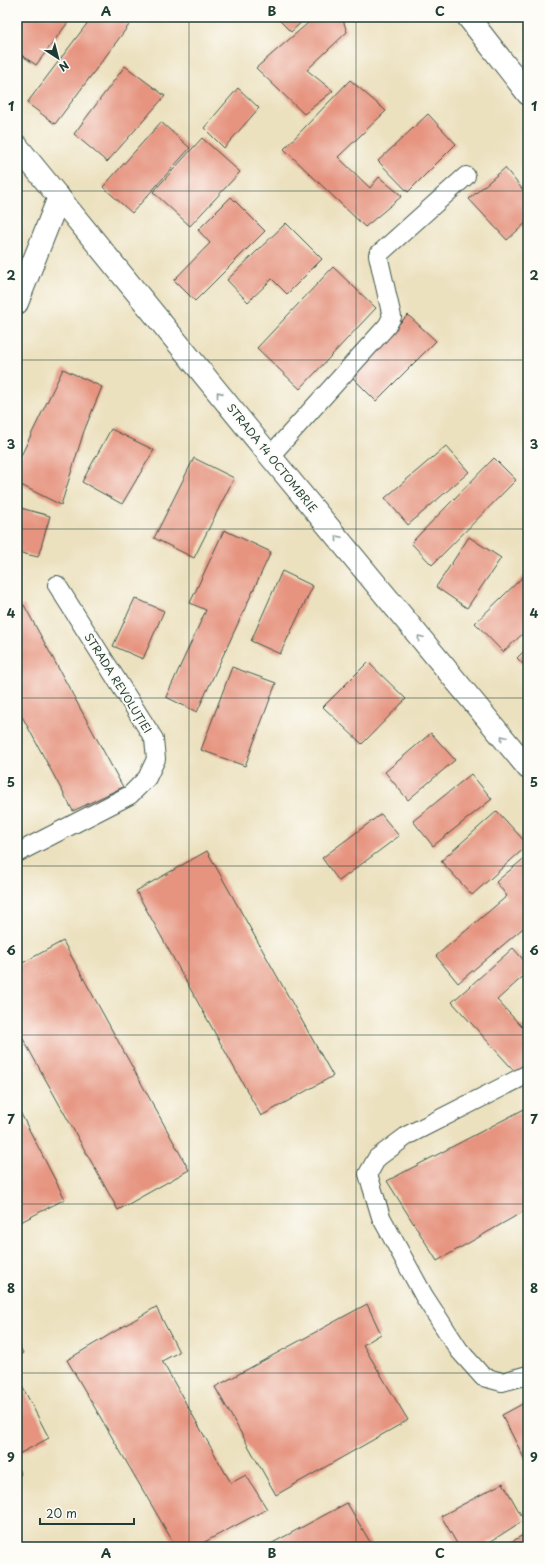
<svg xmlns="http://www.w3.org/2000/svg" width="545" height="1564" font-family="'Playpen Sans',sans-serif">
<style>
.building{fill:#e69480}
.lines{fill:none;stroke-linecap:round;stroke-linejoin:round}
.service-casing{stroke:#3e5649;stroke-width:20}
.minor-casing{stroke:#3e5649;stroke-width:24}
.tertiary-casing{stroke:#3e5649;stroke-width:24}
.service{stroke:#fff;stroke-width:18}
.minor{stroke:#fff;stroke-width:22}
.tertiary{stroke:#fff;stroke-width:22}
.oneway{stroke:#8f9e9a}
.grid{fill:none;stroke:#1f3d34;stroke-width:1;stroke-opacity:0.55}
.labels{text-anchor:middle;stroke-width:4;stroke-linejoin:round;paint-order:stroke}
.street-label{font-size:11px;fill:#1f3d34;stroke:#fdfcf7}
.neatline{fill:none;stroke:#1f3d34;stroke-width:1.5}
.grid-label{font-size:13px;text-anchor:middle;font-weight:bold;fill:#1f3d34}
</style>
<rect width="100%" height="100%" fill="#fdfcf7"/>
<filter id="ink" filterUnits="userSpaceOnUse"><feTurbulence type="fractalNoise" baseFrequency=".025" numOctaves="2"/><feDisplacementMap in="SourceGraphic" scale="8" xChannelSelector="R" yChannelSelector="G"/><feConvolveMatrix kernelMatrix="1 2 1 2 8 2 1 2 1" color-interpolation-filters="sRGB"/></filter>
<filter id="wash" filterUnits="userSpaceOnUse"><feTurbulence type="fractalNoise" baseFrequency=".012" numOctaves="4" result="noise"/><feDisplacementMap in="SourceGraphic" scale="16" xChannelSelector="R" yChannelSelector="G"/><feGaussianBlur stdDeviation="0.9" result="paint"/><feColorMatrix in="noise" values="0 0 0 0 0 0 0 0 0 0 0 0 0 0 0 0 0 1.4 0 .05"/><feComposite in="paint" operator="in"/></filter>
<g filter="url(#wash)">
<rect width="100%" height="100%" fill="#ece1bf"/>
<g id="blocks">
<!-- building -->
<path class="building" d="M 17,17 L 72,17 L 36,65 L 17,52 Z
M 92,17 L 119,17 L 129,25 L 55,124 L 27,103 Z
M 276,17 L 307,17 L 291,32 Z
M 315,17 L 342,17 L 347,32 L 307,70 L 333,91 L 304,114 L 256,68 Z
M 125,66 L 165,96 L 107,162 L 74,134 Z
M 350,80 L 386,111 L 338,157 L 370,188 L 379,177 L 402,196 L 365,227 L 284,149 Z
M 238,88 L 259,108 L 224,148 L 204,128 Z
M 428,114 L 456,144 L 408,192 L 378,161 Z
M 161,122 L 190,148 L 132,213 L 103,187 Z
M 202,138 L 240,172 L 190,226 L 153,192 Z
M 505,168 L 528,196 L 528,221 L 507,240 L 469,199 Z
M 231,197 L 265,231 L 195,301 L 174,280 L 210,243 L 198,230 Z
M 286,223 L 322,259 L 287,294 L 272,279 L 248,302 L 227,280 Z
M 333,267 L 376,308 L 300,389 L 257,348 Z
M 408,315 L 436,341 L 376,401 L 349,374 Z
M 63,369 L 102,387 L 84,431 L 61,505 L 17,483 L 17,464 Z
M 111,429 L 154,450 L 122,504 L 82,482 Z
M 446,446 L 469,472 L 408,525 L 385,498 Z
M 194,458 L 234,478 L 194,558 L 154,538 Z
M 494,458 L 516,480 L 432,565 L 411,543 Z
M 17,507 L 50,516 L 38,557 L 17,552 Z
M 224,530 L 271,552 L 197,712 L 166,697 L 206,610 L 190,603 Z
M 469,537 L 501,558 L 467,608 L 436,587 Z
M 282,571 L 313,586 L 280,654 L 251,641 Z
M 528,572 L 528,629 L 503,652 L 475,623 Z
M 135,598 L 164,611 L 143,659 L 113,646 Z
M 24,605 L 123,787 L 73,811 L 17,707 L 17,608 Z
M 528,647 L 528,669 L 517,658 Z
M 368,662 L 406,699 L 362,744 L 323,707 Z
M 232,667 L 276,683 L 245,766 L 201,750 Z
M 431,733 L 455,760 L 408,800 L 385,772 Z
M 471,774 L 492,799 L 433,846 L 413,821 Z
M 497,811 L 528,845 L 472,895 L 441,861 Z
M 381,814 L 399,836 L 339,881 L 322,858 Z
M 207,851 L 333,1076 L 261,1116 L 136,891 Z
M 528,855 L 528,924 L 458,983 L 436,956 L 507,896 L 496,882 Z
M 63,941 L 189,1170 L 118,1210 L 17,1028 L 17,966 Z
M 513,948 L 528,965 L 528,972 L 497,1000 L 522,1027 L 528,1021 L 528,1067 L 518,1075 L 452,1002 Z
M 528,1107 L 528,1209 L 437,1261 L 387,1181 Z
M 19,1110 L 65,1199 L 17,1224 L 17,1111 Z
M 367,1304 L 381,1334 L 363,1345 L 408,1420 L 276,1495 L 215,1387 Z
M 156,1307 L 179,1352 L 162,1361 L 231,1483 L 246,1475 L 267,1509 L 195,1547 L 176,1547 L 67,1360 Z
M 17,1341 L 23,1353 L 17,1357 Z
M 22,1386 L 49,1438 L 17,1455 L 17,1389 Z
M 528,1401 L 528,1458 L 525,1460 L 502,1415 Z
M 17,1467 L 21,1474 L 17,1476 Z
M 503,1483 L 524,1520 L 482,1547 L 459,1547 L 441,1516 Z
M 347,1503 L 373,1547 L 265,1547 Z
M 528,1532 L 528,1547 L 503,1547 Z"/>
</g>
</g>
<g filter="url(#ink)">
<use href="#blocks" fill-opacity="0" stroke="#3e5649" stroke-width="1"/>
<g class="lines">
<defs>
<path id="service" d="M 270,456 L 387,326 L 392,317 L 378,255 L 466,176
M 17,853 L 130,795 L 147,778 L 156,759 L 154,739 L 57,585
M 528,1074 L 408,1135 L 377,1158 L 368,1174 L 381,1217 L 424,1296 L 459,1350 L 483,1377 L 502,1382 L 528,1375"/>
<path id="minor" d="M 468,17 L 528,94
M 17,303 L 59,197"/>
<path id="tertiary" d="M 17,146 L 270,456 L 528,768"/>
</defs>
<!-- service casing -->
<use href="#service" class="service-casing"/>
<!-- minor casing -->
<use href="#minor" class="minor-casing"/>
<!-- tertiary casing -->
<use href="#tertiary" class="tertiary-casing"/>
<!-- service -->
<use href="#service" class="service"/>
<!-- minor -->
<use href="#minor" class="minor"/>
<!-- tertiary -->
<use href="#tertiary" class="tertiary"/>
</g>
<!-- one-way arrows -->
<defs><path id="oneway-chevron" d="M-2-3.5L2.5 0L-2 3.5" fill="none" stroke-width="1.6" stroke-linecap="round" stroke-linejoin="round"/></defs>
<g class="oneway">
<use href="#oneway-chevron" transform="translate(219 394) rotate(-129)"/>
<use href="#oneway-chevron" transform="translate(338 538) rotate(-130)"/>
<use href="#oneway-chevron" transform="translate(420 638) rotate(-130)"/>
<use href="#oneway-chevron" transform="translate(503 738) rotate(-130)"/>
</g>
</g>
<!-- grid -->
<path class="grid" d="M 189,17 L 189,1547M 356,17 L 356,1547M 17,191 L 528,191M 17,360 L 528,360M 17,529 L 528,529M 17,698 L 528,698M 17,866 L 528,866M 17,1035 L 528,1035M 17,1204 L 528,1204M 17,1373 L 528,1373"/>
<g class="labels">
<!-- street labels -->
<g class="street-label">
<text transform="translate(272 458) rotate(51)" y="4">STRADA 14 OCTOMBRIE</text>
<text transform="translate(118 683) rotate(58)" y="4">STRADA REVOLUȚIEI</text>
</g>
</g>
<!-- margin -->
<rect width="545" height="1564" fill="none" stroke="#fdfcf7" stroke-width="44"/>
<!-- north arrow -->
<g transform="translate(58 58) rotate(144)" stroke="#fdfcf7" stroke-width="3" paint-order="stroke">
<path d="M0-3L7 15L0 10L-7 15Z" fill="#1f3d34"/>
<text y="-6" font-size="11" font-weight="bold" text-anchor="middle" fill="#1f3d34">N</text>
</g>
<!-- scale -->
<path d="M40 1518v6h94v-6" fill="none" stroke="#1f3d34" stroke-width="2"/>
<text x="46" y="1518" font-size="12" fill="#1f3d34" stroke="#fdfcf7" stroke-width="3" paint-order="stroke">20 m</text>
<rect x="22" y="22" width="501" height="1520" class="neatline"/>
<g class="grid-label">
<text x="106" y="16">A</text>
<text x="272" y="16">B</text>
<text x="440" y="16">C</text>
<text x="11" y="111">1</text>
<text x="534" y="111">1</text>
<text x="11" y="280">2</text>
<text x="534" y="280">2</text>
<text x="11" y="449">3</text>
<text x="534" y="449">3</text>
<text x="11" y="618">4</text>
<text x="534" y="618">4</text>
<text x="11" y="787">5</text>
<text x="534" y="787">5</text>
<text x="11" y="955">6</text>
<text x="534" y="955">6</text>
<text x="11" y="1124">7</text>
<text x="534" y="1124">7</text>
<text x="11" y="1293">8</text>
<text x="534" y="1293">8</text>
<text x="11" y="1462">9</text>
<text x="534" y="1462">9</text>
<text x="106" y="1558">A</text>
<text x="272" y="1558">B</text>
<text x="440" y="1558">C</text>
</g>
</svg>
